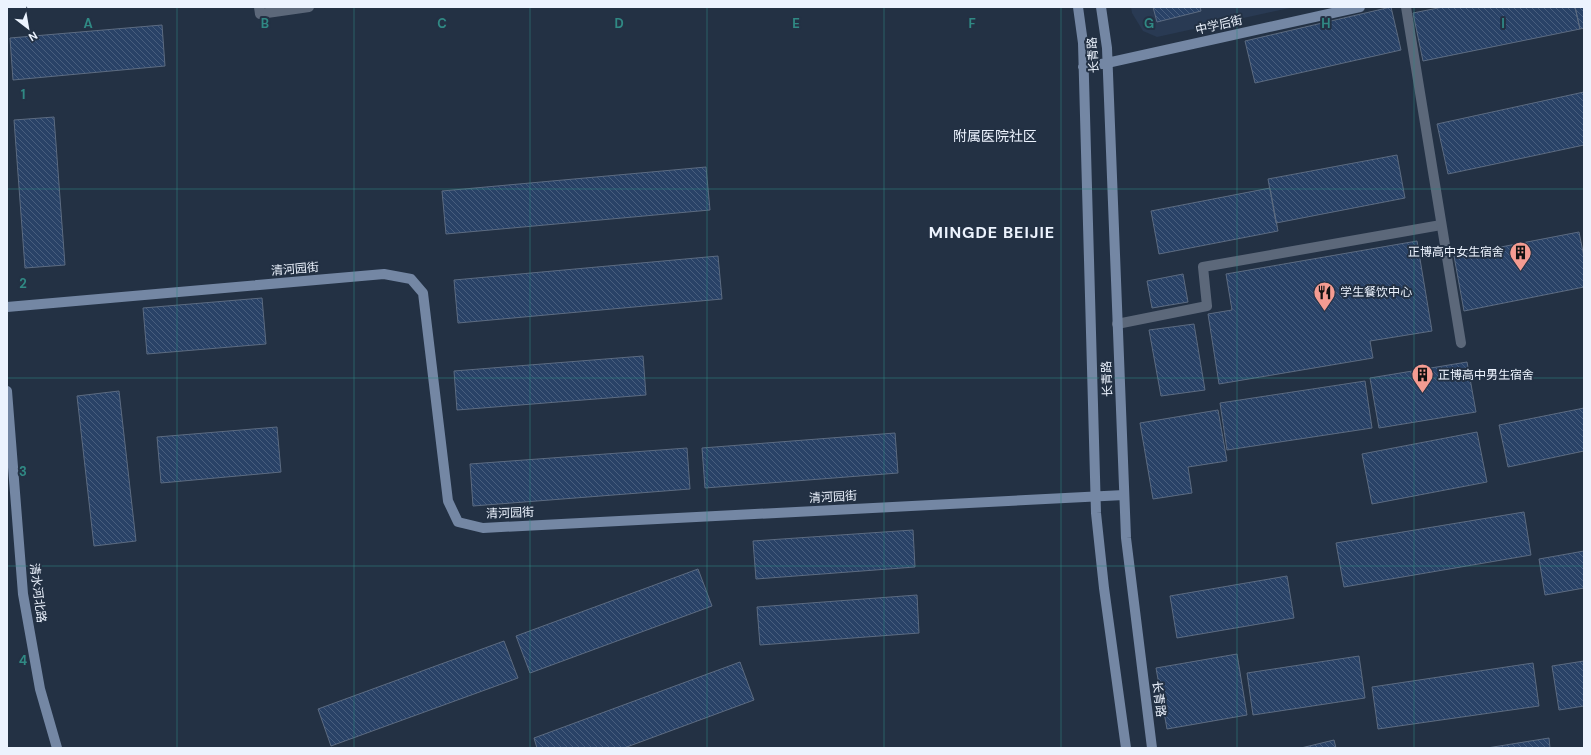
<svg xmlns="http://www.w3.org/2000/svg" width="1591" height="755" font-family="'DM Sans','Noto Sans SC',sans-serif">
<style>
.built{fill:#293a53}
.building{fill:url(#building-back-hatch);stroke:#5c6b81}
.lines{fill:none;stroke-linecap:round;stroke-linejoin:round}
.lane{stroke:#5c687a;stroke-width:10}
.street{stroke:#5c687a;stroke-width:10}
.secondary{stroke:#7487a4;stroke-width:10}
.grid{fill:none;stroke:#308984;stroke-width:1;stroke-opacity:0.55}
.labels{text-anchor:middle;stroke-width:4;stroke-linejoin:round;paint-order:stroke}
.street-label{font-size:12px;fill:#ecf3fe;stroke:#233144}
.poi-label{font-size:12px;fill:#ecf3fe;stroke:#233144;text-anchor:start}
.quarter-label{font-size:14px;fill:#ecf3fe;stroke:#233144}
.district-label{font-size:16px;font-weight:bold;letter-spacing:1px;fill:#ecf3fe;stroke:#233144}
.grid-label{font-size:13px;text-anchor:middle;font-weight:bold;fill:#308984;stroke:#233144;stroke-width:4;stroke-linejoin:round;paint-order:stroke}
</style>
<defs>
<pattern id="building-back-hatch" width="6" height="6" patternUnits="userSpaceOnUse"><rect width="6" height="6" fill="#294267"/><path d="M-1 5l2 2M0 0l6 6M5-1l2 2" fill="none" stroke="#485e7e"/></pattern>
</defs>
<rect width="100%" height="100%" fill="#233144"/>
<!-- built -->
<path class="built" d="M 1131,7 L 1294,7 L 1157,37 L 1143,31 L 1132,13 Z"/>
<!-- building -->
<path class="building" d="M 1153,7 L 1200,7 L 1201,11 L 1157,22 Z
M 1391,7 L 1401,50 L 1255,83 L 1245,41 Z
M 1443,7 L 1575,7 L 1580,29 L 1423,61 L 1413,13 Z
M 1575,7 L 1584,7 L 1584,28 L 1580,29 Z
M 162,25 L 165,66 L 13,80 L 10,38 Z
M 1584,92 L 1584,145 L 1448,174 L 1437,124 Z
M 54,117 L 65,265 L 25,268 L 14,120 Z
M 1397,155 L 1405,198 L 1276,223 L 1268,179 Z
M 706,167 L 710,210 L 446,234 L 442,191 Z
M 1270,188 L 1278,231 L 1159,254 L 1151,211 Z
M 1579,232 L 1584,257 L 1584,287 L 1464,311 L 1454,256 Z
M 1417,241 L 1432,331 L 1370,341 L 1373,358 L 1219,384 L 1208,314 L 1232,310 L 1226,274 Z
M 718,256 L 722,299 L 458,323 L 454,280 Z
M 1183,274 L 1188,302 L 1152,308 L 1147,281 Z
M 262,298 L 266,344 L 147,354 L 143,308 Z
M 1194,324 L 1205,390 L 1161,396 L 1149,330 Z
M 643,356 L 646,395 L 457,410 L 454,371 Z
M 1467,362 L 1476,412 L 1379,428 L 1370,378 Z
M 1365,381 L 1372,428 L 1227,450 L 1220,403 Z
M 119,391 L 136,541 L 94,546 L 77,396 Z
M 1584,408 L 1584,451 L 1508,467 L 1499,425 Z
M 1218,410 L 1227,461 L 1188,467 L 1192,493 L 1153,499 L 1140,423 Z
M 277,427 L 281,472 L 161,483 L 157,437 Z
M 1477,432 L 1487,482 L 1372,504 L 1362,454 Z
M 895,433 L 898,473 L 705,488 L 702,448 Z
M 687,448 L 690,489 L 473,506 L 470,464 Z
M 1524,512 L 1531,555 L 1344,587 L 1336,543 Z
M 913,530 L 915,567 L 756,579 L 753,541 Z
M 1584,551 L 1584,588 L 1545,595 L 1539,559 Z
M 698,569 L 712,606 L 530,673 L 516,636 Z
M 1287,576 L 1294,618 L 1177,638 L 1170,596 Z
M 917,595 L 919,633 L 760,645 L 757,607 Z
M 504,641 L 518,678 L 331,746 L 318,709 Z
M 1237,654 L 1247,715 L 1167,729 L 1156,668 Z
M 1359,656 L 1365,698 L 1253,715 L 1247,673 Z
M 1584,661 L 1584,706 L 1559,710 L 1552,666 Z
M 740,662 L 754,700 L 624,748 L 537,748 L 534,738 Z
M 1533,663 L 1539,706 L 1378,729 L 1372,687 Z
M 1549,738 L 1550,748 L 1487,748 Z
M 1334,740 L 1336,748 L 1301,748 Z"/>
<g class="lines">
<!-- lane -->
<path class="lane" d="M 1117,324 L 1207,306 L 1203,267 L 1441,225"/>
<!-- street -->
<path class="street" d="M 259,7 L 260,14 L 309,7
M 1406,7 L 1461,343"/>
<!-- secondary -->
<path class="secondary" d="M 1078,7 L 1083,43 L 1096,513 L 1104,588 L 1126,748
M 1101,7 L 1107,48 L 1126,538 L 1152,748
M 1083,67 L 1107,63 L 1360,7
M 7,307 L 384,274 L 411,279 L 423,293 L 448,501 L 458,522 L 483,528 L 1124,495
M 7,391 L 23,594 L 40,689 L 57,748"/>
</g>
<!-- grid -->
<path class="grid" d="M 177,7 L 177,748M 354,7 L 354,748M 530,7 L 530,748M 707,7 L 707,748M 884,7 L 884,748M 1061,7 L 1061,748M 1237,7 L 1237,748M 1414,7 L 1414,748M 7,189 L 1584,189M 7,378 L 1584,378M 7,566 L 1584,566"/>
<!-- icons -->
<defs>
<symbol id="building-pin" viewBox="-11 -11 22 30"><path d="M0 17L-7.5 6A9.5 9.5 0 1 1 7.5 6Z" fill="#f59c92" stroke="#233144"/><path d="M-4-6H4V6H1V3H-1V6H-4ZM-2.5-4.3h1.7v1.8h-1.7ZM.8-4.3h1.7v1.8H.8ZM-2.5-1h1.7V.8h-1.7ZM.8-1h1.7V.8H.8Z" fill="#111"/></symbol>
<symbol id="restaurant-pin" viewBox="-11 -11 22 30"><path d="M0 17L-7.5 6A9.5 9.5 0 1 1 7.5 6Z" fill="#f59c92" stroke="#233144"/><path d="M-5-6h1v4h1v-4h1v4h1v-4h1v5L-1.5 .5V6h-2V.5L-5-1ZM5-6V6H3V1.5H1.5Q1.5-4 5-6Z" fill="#111"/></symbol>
</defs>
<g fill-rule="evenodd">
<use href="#building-pin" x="1508" y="240" width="25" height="34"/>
<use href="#restaurant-pin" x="1312" y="280" width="25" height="34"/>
<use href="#building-pin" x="1410" y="362" width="25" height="34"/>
</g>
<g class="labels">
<!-- street labels -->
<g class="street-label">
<text transform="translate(1219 25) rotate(-13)" y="4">中学后街</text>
<text transform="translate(1093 55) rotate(-94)" y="4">长青路</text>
<text transform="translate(295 269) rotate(-5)" y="4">清河园街</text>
<text transform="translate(1107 379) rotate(-92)" y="4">长青路</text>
<text transform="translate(833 497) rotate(-3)" y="4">清河园街</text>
<text transform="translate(510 513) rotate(-2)" y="4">清河园街</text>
<text transform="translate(38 593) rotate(83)" y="4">清水河北路</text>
<text transform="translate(1159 699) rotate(83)" y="4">长青路</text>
</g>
<!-- poi labels -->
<g class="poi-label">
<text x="1504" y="256" text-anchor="end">正博高中女生宿舍</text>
<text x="1340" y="296">学生餐饮中心</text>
<text x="1438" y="379">正博高中男生宿舍</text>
</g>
<!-- quarter labels -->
<g class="quarter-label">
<text x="995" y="141">附属医院社区</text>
</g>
<!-- district labels -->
<g class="district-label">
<text x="992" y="238">MINGDE BEIJIE</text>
</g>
</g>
<g class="grid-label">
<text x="88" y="28">A</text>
<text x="265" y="28">B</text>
<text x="442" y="28">C</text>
<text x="619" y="28">D</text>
<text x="796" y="28">E</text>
<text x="972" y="28">F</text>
<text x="1149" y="28">G</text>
<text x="1326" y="28">H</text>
<text x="1503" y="28">I</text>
<text x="23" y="99">1</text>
<text x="23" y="288">2</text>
<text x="23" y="476">3</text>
<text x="23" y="665">4</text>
</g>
<!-- border -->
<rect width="1591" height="755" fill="none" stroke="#ecf3fe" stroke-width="16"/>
<!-- north arrow -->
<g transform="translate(28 28) rotate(149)" stroke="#233144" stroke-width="3" paint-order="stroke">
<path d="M0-3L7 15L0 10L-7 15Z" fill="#ecf3fe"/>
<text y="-6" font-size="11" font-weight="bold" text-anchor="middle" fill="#ecf3fe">N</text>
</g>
</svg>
